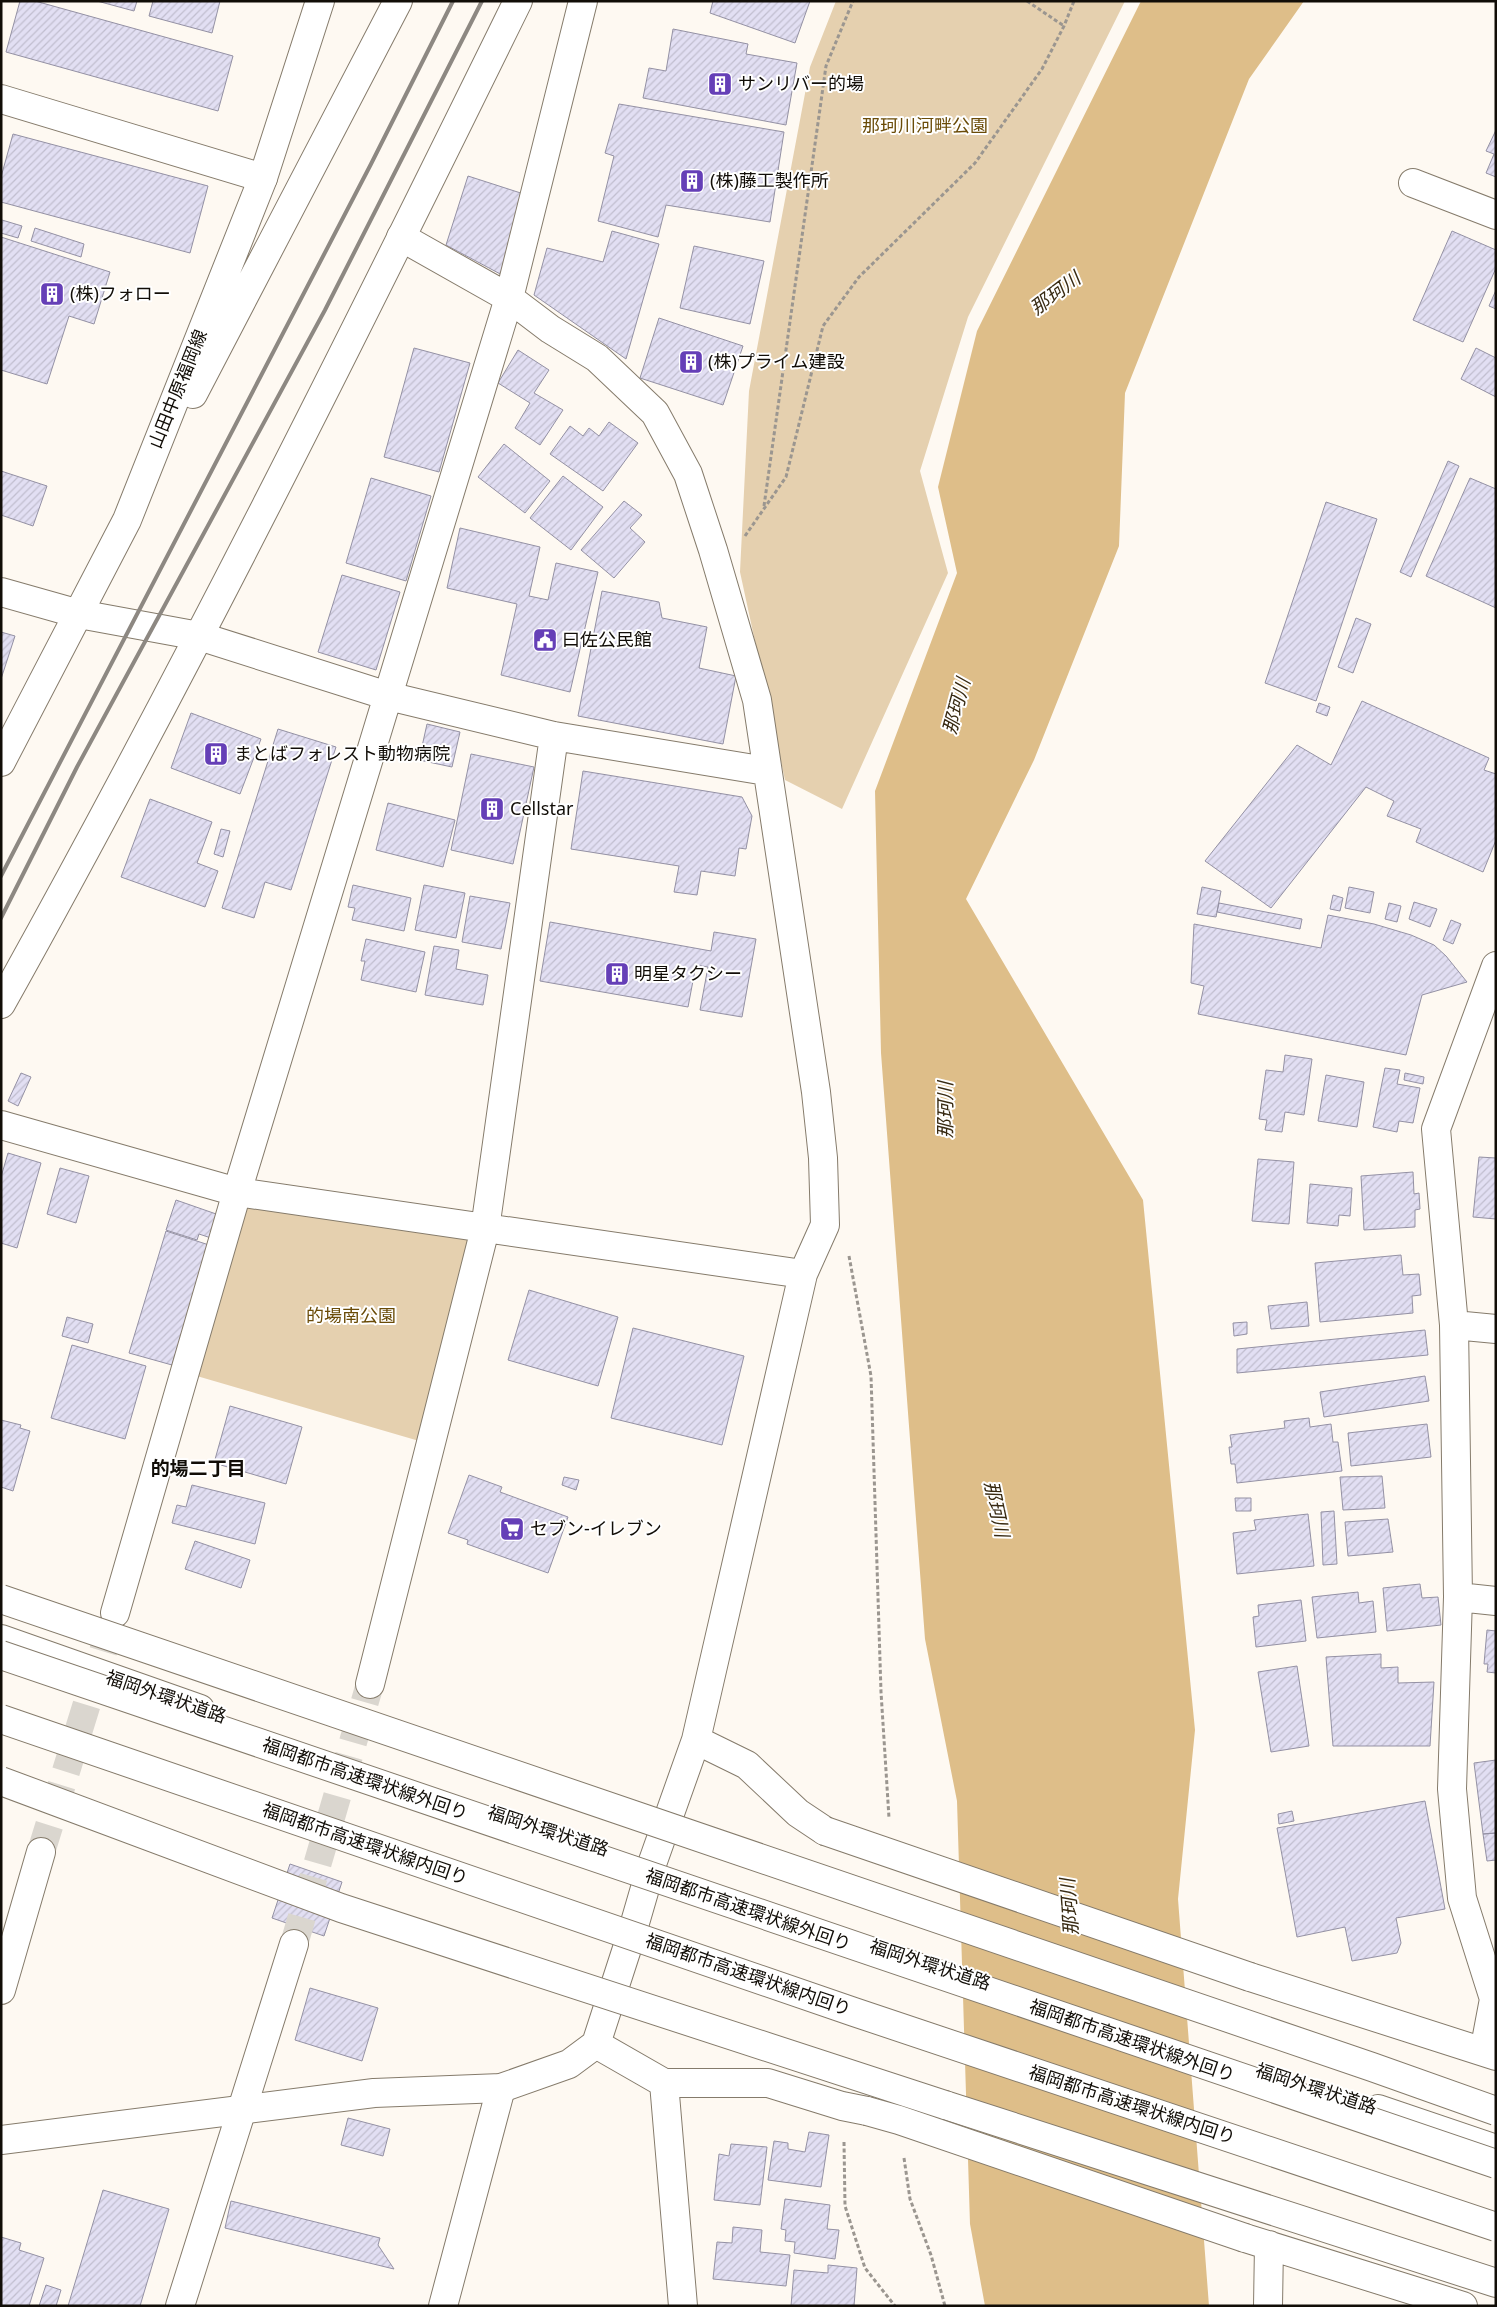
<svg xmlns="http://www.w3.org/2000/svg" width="1497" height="2307" font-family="'Noto Sans','Noto Sans JP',sans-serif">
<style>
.park{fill:#e5d0af}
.water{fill:#debe89}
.building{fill:url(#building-hatch);stroke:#9491a4}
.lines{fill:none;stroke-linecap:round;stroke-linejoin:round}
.street-tunnel{stroke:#dad6cf;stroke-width:28;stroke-dasharray:28 14;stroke-linecap:butt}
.street-casing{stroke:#857b6b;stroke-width:30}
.secondary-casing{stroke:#857b6b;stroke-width:30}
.highway-casing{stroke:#857b6b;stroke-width:30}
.path{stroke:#9b9690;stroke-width:3;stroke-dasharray:4 2.5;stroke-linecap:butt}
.street{stroke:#fff;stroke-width:28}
.secondary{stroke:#fff;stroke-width:28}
.highway{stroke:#fff;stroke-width:28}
.rail{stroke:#8d8882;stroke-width:4}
.street-bridge-casing{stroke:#857b6b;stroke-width:30;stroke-linecap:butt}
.highway-bridge-casing{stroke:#857b6b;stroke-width:30;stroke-linecap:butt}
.street-bridge{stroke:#fff;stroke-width:28}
.highway-bridge{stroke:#fff;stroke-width:28}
.labels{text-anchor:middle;stroke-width:4;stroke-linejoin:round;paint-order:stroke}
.poi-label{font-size:18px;fill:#110d07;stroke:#fff;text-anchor:start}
.park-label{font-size:18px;fill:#6a4b07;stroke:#fff}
.street-label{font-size:18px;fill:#110d07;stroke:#fff}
.water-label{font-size:19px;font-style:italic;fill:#382a12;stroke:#fff}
.neighbourhood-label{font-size:19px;font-weight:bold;fill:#110d07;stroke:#fff}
</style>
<defs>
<pattern id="building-hatch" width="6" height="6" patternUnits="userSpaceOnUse" patternTransform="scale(1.25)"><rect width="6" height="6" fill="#e2dff3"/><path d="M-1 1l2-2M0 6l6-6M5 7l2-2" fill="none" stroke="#c1becf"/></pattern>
</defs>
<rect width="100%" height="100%" fill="#fef9f2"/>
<!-- park -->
<path class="park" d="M 836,1 L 1125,1 L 968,317 L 920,471 L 948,573 L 842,809 L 785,780 L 740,572 L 749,391 L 810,67 Z
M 240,1199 L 478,1232 L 426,1443 L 190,1374 Z"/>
<!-- water -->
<path class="water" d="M 1141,1 L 1304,1 L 1249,79 L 1125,393 L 1119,546 L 1034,760 L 966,899 L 1143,1200 L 1195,1730 L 1178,1899 L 1209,2306 L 985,2306 L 970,2224 L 957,1801 L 925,1639 L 881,1053 L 875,791 L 957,573 L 938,487 L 977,331 Z"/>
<!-- building -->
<path class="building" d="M 20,1 L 35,1 L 233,56 L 218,111 L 6,52 Z
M 97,1 L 137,1 L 134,11 Z
M 153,1 L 220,1 L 212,33 L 149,16 Z
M 713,1 L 810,1 L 795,43 L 710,13 Z
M 673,29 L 748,44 L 746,54 L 797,63 L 786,125 L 643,98 L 649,68 L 666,71 Z
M 619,104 L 784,132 L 770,222 L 666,205 L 658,237 L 598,221 L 614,156 L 605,153 Z
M 1496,130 L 1496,177 L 1486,173 L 1494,154 L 1486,151 Z
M 13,134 L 208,186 L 190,253 L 1,202 L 1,177 Z
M 468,176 L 530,196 L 504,276 L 446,245 Z
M 2,220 L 22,226 L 18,238 L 1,233 Z
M 35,228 L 84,244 L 81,257 L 31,241 Z
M 612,231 L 659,244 L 626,359 L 534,295 L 547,248 L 603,262 Z
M 1452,231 L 1496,250 L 1496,268 L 1463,342 L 1413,320 Z
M 1,237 L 110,272 L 94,324 L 69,316 L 47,384 L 1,370 Z
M 694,246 L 764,261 L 750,324 L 680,308 Z
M 1496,290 L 1496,309 L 1489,306 Z
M 659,318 L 743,346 L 723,405 L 640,378 Z
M 414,348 L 470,363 L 439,472 L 384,457 Z
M 1476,348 L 1496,358 L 1496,397 L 1461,379 Z
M 518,350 L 549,370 L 534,393 L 563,410 L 540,445 L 515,428 L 530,403 L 498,383 Z
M 609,422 L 638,443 L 603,491 L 550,454 L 570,426 L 583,436 L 589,428 L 599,436 Z
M 504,444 L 550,481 L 525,513 L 478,477 Z
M 1448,461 L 1459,466 L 1411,577 L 1400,572 Z
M 1,471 L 47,486 L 33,526 L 1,515 Z
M 563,476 L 603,507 L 571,550 L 530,518 Z
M 371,478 L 431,496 L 406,581 L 346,563 Z
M 1470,478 L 1496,489 L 1496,608 L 1426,576 Z
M 624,501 L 642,515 L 630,528 L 645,542 L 614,578 L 581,550 Z
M 1326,502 L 1377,519 L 1316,701 L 1265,683 Z
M 460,528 L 540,547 L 529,596 L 548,600 L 556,563 L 598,572 L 570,692 L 501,675 L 517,604 L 447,588 Z
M 342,575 L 400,592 L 376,670 L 318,652 Z
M 602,591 L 659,602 L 662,618 L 707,627 L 699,668 L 736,676 L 723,744 L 578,716 Z
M 1356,618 L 1371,624 L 1353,673 L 1338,667 Z
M 1,632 L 15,636 L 1,679 Z
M 1362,701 L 1489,758 L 1484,770 L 1496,774 L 1496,840 L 1483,872 L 1416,842 L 1421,829 L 1387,816 L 1394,801 L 1366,787 L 1271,908 L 1205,861 L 1297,745 L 1331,765 Z
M 1319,703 L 1330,707 L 1327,716 L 1316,712 Z
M 191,713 L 261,739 L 240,794 L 171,768 Z
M 427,724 L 460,732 L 452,767 L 419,760 Z
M 278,729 L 336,747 L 291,890 L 265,882 L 254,918 L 222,908 Z
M 471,754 L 534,767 L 513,864 L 451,850 Z
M 583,771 L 742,797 L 752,816 L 746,849 L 739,848 L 735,876 L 701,871 L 697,895 L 674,892 L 679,866 L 571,849 Z
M 150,799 L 212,822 L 197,863 L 218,871 L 205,907 L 121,877 Z
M 388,803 L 455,820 L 443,867 L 376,850 Z
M 221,829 L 230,831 L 223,857 L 214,854 Z
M 353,885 L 411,898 L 404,931 L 352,920 L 355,908 L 348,907 Z
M 424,885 L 465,893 L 456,938 L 415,930 Z
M 1202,887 L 1221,891 L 1216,917 L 1197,914 Z
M 1349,887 L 1374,892 L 1370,913 L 1345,908 Z
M 1333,895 L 1343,898 L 1340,911 L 1330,909 Z
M 470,896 L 510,903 L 501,949 L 462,942 Z
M 1414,902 L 1437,909 L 1430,927 L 1409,919 Z
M 1219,903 L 1302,919 L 1300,929 L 1217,912 Z
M 1389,903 L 1401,906 L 1397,922 L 1385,919 Z
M 1328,915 L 1374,924 L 1411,935 L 1434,945 L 1446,956 L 1467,982 L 1422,995 L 1406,1055 L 1198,1014 L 1204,986 L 1191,983 L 1194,924 L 1321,948 Z
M 1451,920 L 1461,924 L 1453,944 L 1443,940 Z
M 550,922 L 711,951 L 714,932 L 756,939 L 742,1017 L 700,1010 L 708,967 L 696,965 L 688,1007 L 540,981 Z
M 366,939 L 425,952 L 416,992 L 361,980 L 365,961 L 361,961 Z
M 434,946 L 459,950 L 456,969 L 488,975 L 483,1005 L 425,995 Z
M 1285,1055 L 1312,1059 L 1304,1115 L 1285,1112 L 1282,1132 L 1265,1130 L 1267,1120 L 1259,1119 L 1266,1070 L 1283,1072 Z
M 1385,1068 L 1400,1070 L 1397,1084 L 1420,1088 L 1413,1123 L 1399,1121 L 1397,1132 L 1373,1127 Z
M 21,1073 L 31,1077 L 18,1106 L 8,1101 Z
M 1405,1073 L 1424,1077 L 1423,1084 L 1404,1080 Z
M 1326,1075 L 1364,1082 L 1357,1127 L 1318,1121 Z
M 8,1153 L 41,1163 L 17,1248 L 1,1243 L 1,1177 Z
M 1479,1157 L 1496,1158 L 1496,1219 L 1473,1217 Z
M 1258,1159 L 1294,1162 L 1289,1224 L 1252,1221 Z
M 60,1168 L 89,1176 L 76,1223 L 47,1214 Z
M 1413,1172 L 1414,1194 L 1419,1193 L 1420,1209 L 1415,1210 L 1415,1227 L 1364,1230 L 1361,1176 Z
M 1310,1184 L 1352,1188 L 1350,1216 L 1339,1215 L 1338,1226 L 1307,1223 Z
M 176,1200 L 219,1215 L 211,1238 L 199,1234 L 197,1240 L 166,1230 Z
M 166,1231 L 209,1245 L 172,1365 L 129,1353 Z
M 1401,1255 L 1403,1275 L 1419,1274 L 1421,1295 L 1412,1296 L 1413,1313 L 1320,1322 L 1315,1263 Z
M 529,1290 L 618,1317 L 598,1386 L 508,1360 Z
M 1307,1302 L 1309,1326 L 1271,1329 L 1268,1306 Z
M 67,1317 L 93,1324 L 88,1343 L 62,1336 Z
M 1247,1322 L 1247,1334 L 1234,1336 L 1233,1323 Z
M 633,1328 L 744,1356 L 722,1445 L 611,1418 Z
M 1425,1330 L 1428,1355 L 1237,1373 L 1237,1349 Z
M 72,1345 L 146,1366 L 125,1439 L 51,1418 Z
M 1425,1376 L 1429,1401 L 1324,1417 L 1320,1392 Z
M 230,1406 L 302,1427 L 286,1484 L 214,1463 Z
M 1309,1418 L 1310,1427 L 1331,1424 L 1333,1442 L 1338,1442 L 1342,1471 L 1237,1483 L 1235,1464 L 1231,1464 L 1229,1447 L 1232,1447 L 1230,1435 L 1285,1428 L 1284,1421 Z
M 1,1420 L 21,1425 L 20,1428 L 30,1431 L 13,1491 L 1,1487 Z
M 1427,1424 L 1431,1457 L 1351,1466 L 1348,1433 Z
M 469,1475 L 502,1487 L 500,1492 L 568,1517 L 548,1573 L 467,1544 L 468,1540 L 448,1533 Z
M 1382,1476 L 1385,1508 L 1343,1510 L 1340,1477 Z
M 564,1477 L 579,1480 L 576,1490 L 562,1485 Z
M 192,1485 L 265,1503 L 255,1544 L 172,1523 L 177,1505 L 186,1507 Z
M 1235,1498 L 1251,1498 L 1251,1511 L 1236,1511 Z
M 1334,1511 L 1337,1564 L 1323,1565 L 1321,1512 Z
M 1308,1514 L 1314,1566 L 1237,1574 L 1233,1533 L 1256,1530 L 1254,1520 Z
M 1388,1519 L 1393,1552 L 1348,1556 L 1345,1522 Z
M 195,1541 L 250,1560 L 241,1588 L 185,1569 Z
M 1420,1584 L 1422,1598 L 1438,1597 L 1441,1625 L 1387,1631 L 1383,1588 Z
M 1358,1592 L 1359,1603 L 1373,1601 L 1376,1632 L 1317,1638 L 1312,1597 Z
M 1301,1600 L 1306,1641 L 1256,1647 L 1253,1617 L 1259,1616 L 1258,1605 Z
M 1487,1630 L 1496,1631 L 1496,1673 L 1487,1672 L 1488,1664 L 1484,1664 Z
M 1381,1654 L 1381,1668 L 1398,1667 L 1398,1683 L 1434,1682 L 1430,1746 L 1333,1746 L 1326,1657 Z
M 1297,1666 L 1309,1746 L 1271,1752 L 1258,1672 Z
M 1496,1760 L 1496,1833 L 1483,1834 L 1474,1763 Z
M 1425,1801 L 1445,1909 L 1396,1918 L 1401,1943 L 1397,1953 L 1352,1961 L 1345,1927 L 1297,1937 L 1277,1828 Z
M 1292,1811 L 1294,1821 L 1279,1824 L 1278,1814 Z
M 1496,1833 L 1496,1860 L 1487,1861 L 1483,1834 Z
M 290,1864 L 342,1882 L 324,1936 L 272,1918 Z
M 310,1988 L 378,2008 L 362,2061 L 295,2040 Z
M 348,2118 L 390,2129 L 383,2156 L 341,2145 Z
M 809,2132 L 829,2135 L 821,2187 L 768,2180 L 774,2141 L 788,2143 L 788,2149 L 805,2152 Z
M 731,2144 L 767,2147 L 760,2205 L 714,2200 L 719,2154 L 729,2156 Z
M 103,2190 L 169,2209 L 140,2306 L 68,2306 Z
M 785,2199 L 830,2205 L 827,2229 L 839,2230 L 835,2259 L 794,2253 L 795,2242 L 785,2241 L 786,2230 L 781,2229 Z
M 231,2201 L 380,2238 L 378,2245 L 394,2269 L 225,2228 Z
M 733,2227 L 762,2230 L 760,2252 L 790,2255 L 786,2286 L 713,2279 L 717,2242 L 732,2243 Z
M 1,2237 L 21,2243 L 19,2250 L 44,2258 L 29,2306 L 1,2306 Z
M 828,2265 L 857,2268 L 854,2306 L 791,2306 L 794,2270 L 828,2273 Z
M 46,2285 L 61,2290 L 56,2306 L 39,2306 Z"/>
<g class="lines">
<!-- street-tunnel -->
<path class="street-tunnel" d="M 41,1852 L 115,1613
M 294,1944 L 370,1684"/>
<defs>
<path id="street" d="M 1,99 L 263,178
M 1413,183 L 1496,215
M 401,237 L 509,298 L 550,329 L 597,358 L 655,413 L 688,474 L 713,550 L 757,700 L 816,1092 L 823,1158 L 825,1225 L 803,1274 L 696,1740 L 652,1864
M 1,592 L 79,614 L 199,636 L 388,696 L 554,736 L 766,771
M 1,1125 L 237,1192 L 803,1274
M 1454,1325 L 1496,1329
M 1458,1597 L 1496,1601
M 115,1613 L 237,1192 L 509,298 L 583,1
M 370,1684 L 485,1229 L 554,736
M 696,1740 L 747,1765 L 798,1813 L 825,1831
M 1250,1977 L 1496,2056
M 1,1990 L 41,1852
M 596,2044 L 664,2083 L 768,2083 L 842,2106 L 867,2111
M 1484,2052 L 1494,1999 L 1462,1898 L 1452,1789 L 1458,1597 L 1454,1325 L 1436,1129 L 1496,966
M 664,2083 L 683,2306
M 1245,2238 L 1463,2306
M 180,2306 L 294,1944
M 443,2306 L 501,2088
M 1268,2306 L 1269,2245"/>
<path id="secondary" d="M 193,394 L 398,1
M 1,762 L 127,520 L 263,178 L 320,1
M 1,1004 C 184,676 352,339 518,1
M 1,2140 L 374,2093 L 501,2088 L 569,2064 L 596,2044 L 632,1933 L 652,1864"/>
<path id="highway" d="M 1,1639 L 200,1709
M 945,2105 L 1496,2283
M 1378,2109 L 1496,2149"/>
</defs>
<!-- street casing -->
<use href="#street" class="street-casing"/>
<!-- secondary casing -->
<use href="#secondary" class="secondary-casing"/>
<!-- highway casing -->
<use href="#highway" class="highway-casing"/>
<!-- path -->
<path class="path" d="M 1027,1 L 1064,26
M 764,506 L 826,66 L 853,1
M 745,536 L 786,477 L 823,326 L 859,277 L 975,163 L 1042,69 L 1064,26 L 1074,1
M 849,1256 L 871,1376 L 881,1692 L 889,1818
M 844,2142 L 845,2206 L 865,2268 L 895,2306
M 904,2158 L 910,2199 L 931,2255 L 945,2306"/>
<!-- street -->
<use href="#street" class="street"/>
<!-- secondary -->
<use href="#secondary" class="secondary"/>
<!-- highway -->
<use href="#highway" class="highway"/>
<!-- rail -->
<path class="rail" d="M 1,876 L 371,164 L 453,1
M 1,918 L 77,767 L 325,310 L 482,1"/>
<defs>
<path id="street-bridge" d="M 825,1831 L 1250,1977
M 867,2111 L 899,2120 L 1245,2238"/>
<path id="highway-bridge" d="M 1,1599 L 1372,2067 L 1496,2111
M 1,1655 L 1496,2164
M 1,1719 L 854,2012 L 1496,2227
M 1,1781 L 341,1908 L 945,2105"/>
</defs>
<!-- street-bridge casing -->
<use href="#street-bridge" class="street-bridge-casing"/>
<!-- highway-bridge casing -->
<use href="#highway-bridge" class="highway-bridge-casing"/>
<!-- street-bridge -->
<use href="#street-bridge" class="street-bridge"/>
<!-- highway-bridge -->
<use href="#highway-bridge" class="highway-bridge"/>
</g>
<!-- icons -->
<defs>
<symbol id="building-square" viewBox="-11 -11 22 22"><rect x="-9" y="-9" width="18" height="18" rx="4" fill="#653fb7" stroke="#fff"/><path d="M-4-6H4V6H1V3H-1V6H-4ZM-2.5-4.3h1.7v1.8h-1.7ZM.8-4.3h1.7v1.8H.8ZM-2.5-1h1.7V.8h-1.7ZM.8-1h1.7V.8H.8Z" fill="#fff"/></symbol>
<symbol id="civic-square" viewBox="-11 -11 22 22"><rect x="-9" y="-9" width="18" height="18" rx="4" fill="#653fb7" stroke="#fff"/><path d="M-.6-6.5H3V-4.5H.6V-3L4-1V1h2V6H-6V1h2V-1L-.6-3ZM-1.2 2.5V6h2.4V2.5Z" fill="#fff"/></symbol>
<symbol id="supermarket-square" viewBox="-11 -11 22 22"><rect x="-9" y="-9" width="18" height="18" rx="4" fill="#653fb7" stroke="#fff"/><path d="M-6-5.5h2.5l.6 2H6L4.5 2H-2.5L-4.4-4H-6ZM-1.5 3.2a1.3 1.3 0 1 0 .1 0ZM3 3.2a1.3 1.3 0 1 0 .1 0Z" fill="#fff"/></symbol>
</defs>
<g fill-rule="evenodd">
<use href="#building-square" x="706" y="70" width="28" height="28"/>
<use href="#building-square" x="678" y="167" width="28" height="28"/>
<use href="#building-square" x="38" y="280" width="28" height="28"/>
<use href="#building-square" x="677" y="348" width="28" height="28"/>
<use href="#civic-square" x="531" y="626" width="28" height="28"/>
<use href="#building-square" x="202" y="740" width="28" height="28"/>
<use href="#building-square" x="478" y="795" width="28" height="28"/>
<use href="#building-square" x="603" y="960" width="28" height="28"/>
<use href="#supermarket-square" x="498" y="1515" width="28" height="28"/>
</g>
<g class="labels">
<!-- poi labels -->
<g class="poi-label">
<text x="738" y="90">サンリバー的場</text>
<text x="710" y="187">(株)藤工製作所</text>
<text x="70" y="300">(株)フォロー</text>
<text x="708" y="368">(株)プライム建設</text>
<text x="562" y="646">曰佐公民館</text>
<text x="234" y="760">まとばフォレスト動物病院</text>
<text x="510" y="815">Cellstar</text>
<text x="634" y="980">明星タクシー</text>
<text x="530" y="1535">セブン-イレブン</text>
</g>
<!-- park labels -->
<g class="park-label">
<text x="925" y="132">那珂川河畔公園</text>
<text x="351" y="1322">的場南公園</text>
</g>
<!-- street labels -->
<g class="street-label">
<text transform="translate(178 389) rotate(-68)" y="6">山田中原福岡線</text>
<text transform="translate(166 1697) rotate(19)" y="6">福岡外環状道路</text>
<text transform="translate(365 1779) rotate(19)" y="6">福岡都市高速環状線外回り</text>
<text transform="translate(548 1831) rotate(18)" y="6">福岡外環状道路</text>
<text transform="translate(365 1844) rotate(19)" y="6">福岡都市高速環状線内回り</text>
<text transform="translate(748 1910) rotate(19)" y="6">福岡都市高速環状線外回り</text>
<text transform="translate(930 1965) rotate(18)" y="6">福岡外環状道路</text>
<text transform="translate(748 1975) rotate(19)" y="6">福岡都市高速環状線内回り</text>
<text transform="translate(1132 2041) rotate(19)" y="6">福岡都市高速環状線外回り</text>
<text transform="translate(1316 2089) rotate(18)" y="6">福岡外環状道路</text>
<text transform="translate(1132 2105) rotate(18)" y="6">福岡都市高速環状線内回り</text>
</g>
<!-- water labels -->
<g class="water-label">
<text transform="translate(1055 293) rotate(-37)" y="7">那珂川</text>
<text transform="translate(956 706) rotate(-75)" y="7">那珂川</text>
<text transform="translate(945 1110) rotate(-90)" y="7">那珂川</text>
<text transform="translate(997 1509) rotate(78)" y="7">那珂川</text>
<text transform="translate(1069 1907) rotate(-94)" y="7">那珂川</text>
</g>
<!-- neighbourhood labels -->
<g class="neighbourhood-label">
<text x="198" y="1475">的場二丁目</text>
</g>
</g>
<!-- border -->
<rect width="1497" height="2307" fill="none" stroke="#110d07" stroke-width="5"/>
</svg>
